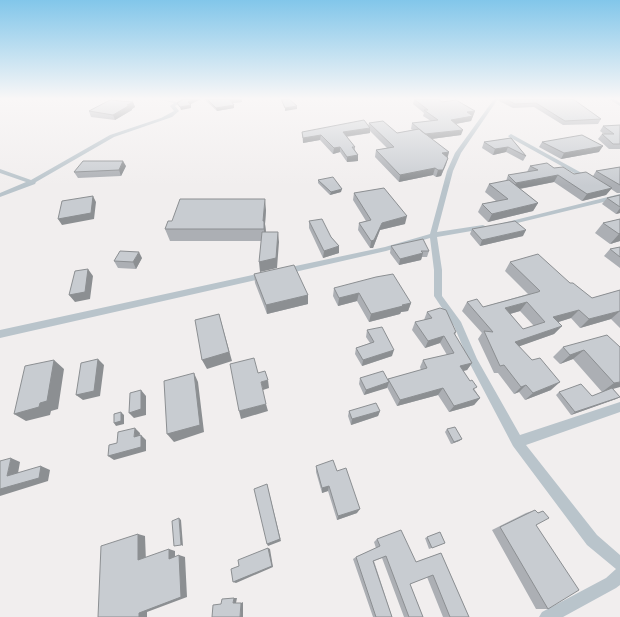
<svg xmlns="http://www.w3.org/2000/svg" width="620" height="617" font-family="'PT Sans',sans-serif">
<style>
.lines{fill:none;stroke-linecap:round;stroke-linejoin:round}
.minor{fill:#b9c4cb;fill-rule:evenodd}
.wall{fill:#acafb4;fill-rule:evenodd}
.shaded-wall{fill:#8c8f92}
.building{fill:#c8ccd1;stroke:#8c8f92;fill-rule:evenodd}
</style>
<rect width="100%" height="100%" fill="#f1eeee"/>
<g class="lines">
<!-- minor -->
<path class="minor" d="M 158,99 L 177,102 L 181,99 L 187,99 L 175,106 L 179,111 L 172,117 L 114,137 L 36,182 L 35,184 L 0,197 L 0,193 L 26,182 L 0,173 L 0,169 L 31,180 L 110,135 L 161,118 L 174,111 L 170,106 L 174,103 Z
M 494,99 L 498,99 L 461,153 L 453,171 L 437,232 L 483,225 L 487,227 L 483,229 L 437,237 L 442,270 L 442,296 L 461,322 L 477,359 L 520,435 L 620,402 L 620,412 L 526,445 L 597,535 L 620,555 L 620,585 L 616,588 L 563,617 L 539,617 L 542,612 L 606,578 L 616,569 L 587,545 L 513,446 L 470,364 L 454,326 L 434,296 L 434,270 L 430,238 L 386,251 L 286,274 L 282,271 L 286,268 L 385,247 L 430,234 L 447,171 L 455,153 Z
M 609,99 L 614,99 L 620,103 L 620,106 Z
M 511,134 L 589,177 L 590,178 L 585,179 L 509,137 L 508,136 Z
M 620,194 L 620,198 L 505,226 L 502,224 L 503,223 Z
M 266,272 L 269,273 L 270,275 L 269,277 L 0,338 L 0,330 Z"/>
</g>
<!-- wall -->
<path class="wall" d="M 204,99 L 242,99 L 242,102 L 233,103 L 234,108 L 217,111 Z
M 414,99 L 442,102 L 475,111 L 471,121 L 456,124 L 461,135 L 431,139 L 449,152 L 446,165 L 441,176 L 436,177 L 433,175 L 399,182 L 375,157 L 376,150 L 387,148 L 370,131 L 370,133 L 346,137 L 355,147 L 355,150 L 358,155 L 358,161 L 347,162 L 340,152 L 333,154 L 320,140 L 303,143 L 302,132 L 368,126 L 369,123 L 397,133 L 413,130 L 411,129 L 412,123 L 431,121 L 423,116 L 424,113 L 413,104 Z
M 499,99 L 573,99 L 601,119 L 598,124 L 563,125 L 534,107 L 513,108 L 499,101 Z
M 133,102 L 135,107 L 132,109 L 132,110 L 115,120 L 91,117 L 89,111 Z
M 620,125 L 620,149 L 609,149 L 598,139 L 602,134 L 604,134 L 600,131 L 603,126 Z
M 511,138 L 526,156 L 523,161 L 506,152 L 493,155 L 482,148 L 484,142 Z
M 542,142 L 599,152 L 561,159 L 539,147 Z
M 126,166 L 121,176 L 78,178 L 74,172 Z
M 530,166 L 554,168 L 574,174 L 593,176 L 596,171 L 620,167 L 620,193 L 617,193 L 611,189 L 606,195 L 582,201 L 554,182 L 520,189 L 538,203 L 533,211 L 488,222 L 478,212 L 482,204 L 496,201 L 485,192 L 489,184 L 506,181 L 508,175 L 527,172 Z
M 318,180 L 341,192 L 330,195 L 318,183 Z
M 354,193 L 405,224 L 380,230 L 373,248 L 370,248 L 358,230 L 359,223 L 366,221 L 353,200 Z
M 620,195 L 620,213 L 616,214 L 602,204 L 607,198 Z
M 266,210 L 265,224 L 266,232 L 279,242 L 260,272 L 261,241 L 170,241 L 165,229 L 172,221 Z
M 620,219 L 620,241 L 610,244 L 595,233 L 603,223 Z
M 309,221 L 331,237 L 339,246 L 339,253 L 323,258 L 309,228 Z
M 472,229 L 523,236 L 480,246 L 470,234 Z
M 391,246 L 429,251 L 427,257 L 422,257 L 421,260 L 399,265 L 390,253 Z
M 620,247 L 620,268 L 604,256 L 610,249 Z
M 142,258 L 136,269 L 118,268 L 114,261 Z
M 510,262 L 570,283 L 592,298 L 620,290 L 620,328 L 611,319 L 580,328 L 571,318 L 558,322 L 562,326 L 554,334 L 519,346 L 551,390 L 525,400 L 519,392 L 514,394 L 498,373 L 494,373 L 478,339 L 482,333 L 462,311 L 467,302 L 483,307 L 528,294 L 505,271 ZM 520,311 L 534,326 L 523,329 L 510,314 Z
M 254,274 L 308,295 L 308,304 L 267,314 L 255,283 Z
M 334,288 L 411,303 L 408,311 L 401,312 L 400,314 L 369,322 L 357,301 L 338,306 L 333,296 Z
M 427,312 L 456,332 L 455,335 L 472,363 L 467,370 L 463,371 L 480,398 L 474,405 L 449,412 L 438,395 L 397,406 L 387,387 L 364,395 L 359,384 L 360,378 L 388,380 L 388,379 L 421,370 L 420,367 L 423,360 L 447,355 L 440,343 L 425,348 L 412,330 L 415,322 L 424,320 Z
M 367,330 L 392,356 L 362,366 L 355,354 L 356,348 L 370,343 L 366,337 Z
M 563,347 L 620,347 L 613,389 L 620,397 L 616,399 L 571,415 L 556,395 L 559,392 L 592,396 L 602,392 L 573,359 L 560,364 L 553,357 Z
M 349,411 L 380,411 L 378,416 L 351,425 L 348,416 Z
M 447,429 L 462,439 L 459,441 L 451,444 L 445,432 Z
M 316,466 L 337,471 L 357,513 L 337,520 L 328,491 L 322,493 L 316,472 Z
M 535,510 L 537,513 L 543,511 L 536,525 L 548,609 L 536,609 L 492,530 L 526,513 Z
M 440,532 L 445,543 L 429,549 L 425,538 Z
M 377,539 L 416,562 L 441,553 L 469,617 L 443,617 L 427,577 L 410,584 L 423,617 L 404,617 L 382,558 L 374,561 L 392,617 L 373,617 L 353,559 L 356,557 L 376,548 L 374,542 Z"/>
<!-- shaded-wall -->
<path class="shaded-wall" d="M 194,99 L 201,99 L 189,105 L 188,102 Z
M 236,99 L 242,99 L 242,102 L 231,103 L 230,100 Z
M 133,102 L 135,107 L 132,109 L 132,110 L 115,120 L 113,115 L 127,105 Z
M 191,105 L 191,108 L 181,110 L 180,107 Z
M 234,105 L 234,108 L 217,111 L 216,108 Z
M 297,106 L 297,109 L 285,111 L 285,108 Z
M 475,111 L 471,121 L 449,125 L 451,120 L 467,112 Z
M 370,128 L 370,133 L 342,137 L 343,132 Z
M 463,130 L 461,135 L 424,140 L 425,134 Z
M 321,135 L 320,140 L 303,143 L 303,138 Z
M 603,146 L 599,152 L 561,159 L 564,153 Z
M 340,147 L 340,152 L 333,154 L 334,148 Z
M 508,147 L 506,152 L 493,155 L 495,149 Z
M 449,152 L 447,158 L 442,153 Z
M 358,155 L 358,161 L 347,162 L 347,157 Z
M 448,158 L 441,176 L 436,177 L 438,170 Z
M 123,161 L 126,166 L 121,176 L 119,170 Z
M 435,168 L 433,175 L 399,182 L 400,175 Z
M 558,175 L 554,182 L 513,190 L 516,183 Z
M 612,188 L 606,195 L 582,201 L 587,194 Z
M 342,189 L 341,192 L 330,195 L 331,192 Z
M 93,196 L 96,202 L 94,219 L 62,225 L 58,219 Z
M 265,199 L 266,210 L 265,224 L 266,232 L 265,241 L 263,221 Z
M 538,203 L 533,211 L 488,222 L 492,214 Z
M 620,208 L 620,213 L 616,214 Z
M 407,216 L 405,224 L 380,230 L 373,248 L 370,248 L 371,241 L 382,223 Z
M 526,230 L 523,236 L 480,246 L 482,240 Z
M 278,232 L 279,242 L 277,268 L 260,272 L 259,262 Z
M 620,233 L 620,241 L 610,244 L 619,234 Z
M 339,246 L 339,253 L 323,258 L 324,251 Z
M 139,252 L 142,258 L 136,269 L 133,262 Z
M 423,253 L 421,260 L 399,265 L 400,259 Z
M 88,269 L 93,276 L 90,299 L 75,302 L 69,295 Z
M 359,293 L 357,301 L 338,306 L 339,298 Z
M 308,295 L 308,304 L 267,314 L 266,305 Z
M 527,302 L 520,311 L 499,317 L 505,308 Z
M 411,303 L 408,311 L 401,312 L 400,314 L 369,322 L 371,314 Z
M 579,310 L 571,318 L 546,326 L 553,317 Z
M 620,311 L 611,319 L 580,328 L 589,319 Z
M 219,314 L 232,361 L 207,369 L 202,360 Z
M 562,326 L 554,334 L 509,350 L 515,342 Z
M 444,336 L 440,343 L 425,348 L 428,341 Z
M 394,350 L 392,356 L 362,366 L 363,360 Z
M 584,350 L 573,359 L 560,364 L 570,355 Z
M 98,359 L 104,365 L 100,396 L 83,400 L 76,395 Z
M 54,360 L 64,369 L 58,409 L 51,411 L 50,415 L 26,421 L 14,414 L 40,403 Z
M 472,363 L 467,370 L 455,373 L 460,366 Z
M 194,373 L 198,382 L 204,432 L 174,442 L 167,434 Z
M 268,380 L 269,388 L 263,390 L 261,382 Z
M 389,382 L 387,388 L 364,395 L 366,390 Z
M 560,382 L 551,390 L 525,400 L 533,393 Z
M 620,382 L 620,387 L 602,392 L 614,383 Z
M 526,385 L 519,392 L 514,394 L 521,387 Z
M 443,388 L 438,395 L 397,406 L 400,400 Z
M 141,390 L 146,396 L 146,415 L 134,418 L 129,413 Z
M 620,397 L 616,399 L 571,415 L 575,412 Z
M 480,398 L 474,405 L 449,412 L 454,406 Z
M 266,404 L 268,411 L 241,419 L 239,411 Z
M 380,411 L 378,416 L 351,425 L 352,419 Z
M 121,412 L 124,415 L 124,424 L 116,426 L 114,423 Z
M 135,428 L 140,433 L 139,442 L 134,437 Z
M 141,435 L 146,440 L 146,451 L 114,460 L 108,456 Z
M 462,439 L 459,441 L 451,444 L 454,442 Z
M 11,458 L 20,462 L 17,479 L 7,476 Z
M 41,466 L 50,470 L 48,481 L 0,496 L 0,489 Z
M 267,484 L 281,541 L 268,546 L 267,544 Z
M 329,486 L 328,491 L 322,493 L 322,488 Z
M 360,509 L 357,513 L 337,520 L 338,516 Z
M 179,518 L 181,520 L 183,546 L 181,545 Z
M 138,534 L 145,536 L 146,562 L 138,560 Z
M 268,548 L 270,549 L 273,567 L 236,583 L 233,582 Z
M 169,549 L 175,551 L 175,560 L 169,559 Z
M 179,555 L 185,557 L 187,597 L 147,612 L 147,617 L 139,617 L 139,613 Z
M 234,598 L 237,598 L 236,603 L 233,603 Z
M 243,602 L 243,617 L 240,617 L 241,603 Z"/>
<!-- building -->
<path class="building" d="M 184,99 L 194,99 L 188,102 L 191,105 L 180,107 L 177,103 Z
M 207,99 L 236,99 L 230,100 L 234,105 L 216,108 Z
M 281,99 L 289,99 L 297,106 L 285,108 Z
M 414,99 L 438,99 L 442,102 L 456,100 L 475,111 L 467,112 L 473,116 L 451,120 L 463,130 L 425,134 L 412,123 L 438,120 L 424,110 L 428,110 Z
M 506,99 L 573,99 L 601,119 L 565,121 L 536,103 L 515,104 Z
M 110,100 L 133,102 L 127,105 L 130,105 L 113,115 L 89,111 Z
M 364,120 L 370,128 L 343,132 L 355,147 L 352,147 L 358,155 L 347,157 L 340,147 L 334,148 L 321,135 L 303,138 L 302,132 Z
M 383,121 L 397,133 L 419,129 L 449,152 L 442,153 L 448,158 L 443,170 L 438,170 L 435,168 L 400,175 L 376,150 L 394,147 L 369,123 Z
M 620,125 L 620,144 L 613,144 L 602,134 L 614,134 L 603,126 Z
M 582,135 L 603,146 L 564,153 L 542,142 Z
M 511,138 L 526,156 L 508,147 L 495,149 L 484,142 Z
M 83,161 L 123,161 L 119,170 L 74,172 Z
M 547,163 L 554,168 L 563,167 L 574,174 L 586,172 L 612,188 L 587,194 L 558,175 L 516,183 L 508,175 L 538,170 L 530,166 Z
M 620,167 L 620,185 L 596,171 Z
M 333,177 L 342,189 L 331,192 L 318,180 Z
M 509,180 L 538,203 L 492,214 L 482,204 L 508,199 L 489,184 Z
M 384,188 L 407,216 L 382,223 L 374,240 L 371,241 L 359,223 L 371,220 L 354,193 Z
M 620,195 L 620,207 L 607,198 Z
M 93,196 L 91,213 L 58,219 L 62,201 Z
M 180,199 L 265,199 L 263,221 L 264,221 L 264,229 L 165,229 L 168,221 L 172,221 Z
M 322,219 L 331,237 L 339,246 L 324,251 L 309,221 Z
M 620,219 L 620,233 L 619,234 L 603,223 Z
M 515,221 L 526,230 L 482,240 L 472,229 Z
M 262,232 L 278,232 L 276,258 L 259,262 Z
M 423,239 L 429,251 L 421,251 L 423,253 L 400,259 L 391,246 Z
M 620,247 L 620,257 L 610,249 Z
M 120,251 L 139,252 L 133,262 L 114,261 Z
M 538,254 L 570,283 L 573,283 L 592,298 L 620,290 L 620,311 L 589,319 L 579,310 L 553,317 L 562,326 L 515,342 L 532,360 L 540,358 L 560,382 L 533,393 L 526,385 L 521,387 L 504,365 L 500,366 L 484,331 L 493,332 L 467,302 L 477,299 L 483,307 L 538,292 L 540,291 L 510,262 ZM 527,302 L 545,322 L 523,329 L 505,308 Z
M 294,265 L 308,295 L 266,305 L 254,274 Z
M 88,269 L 85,292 L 69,295 L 75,271 Z
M 393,274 L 411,303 L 402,305 L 403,306 L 371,314 L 359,293 L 339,298 L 334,288 L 376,277 Z
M 440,308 L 446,310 L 456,332 L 454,333 L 472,363 L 460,366 L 470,381 L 472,380 L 477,387 L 473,389 L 480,398 L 454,406 L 443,388 L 400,400 L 388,379 L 427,368 L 423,360 L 454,353 L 444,336 L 428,341 L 415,322 L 432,318 L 427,312 Z
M 219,314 L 229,352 L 202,360 L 195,320 Z
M 382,327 L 394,350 L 363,360 L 356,348 L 374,342 L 367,330 Z
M 607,335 L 620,347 L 620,382 L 614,383 L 584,350 L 570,355 L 563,347 Z
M 254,358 L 258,373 L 265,371 L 268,380 L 261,382 L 266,404 L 239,411 L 230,364 Z
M 98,359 L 94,391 L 76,395 L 81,363 Z
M 54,360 L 47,401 L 40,403 L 39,407 L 14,414 L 25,366 Z
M 383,371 L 389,382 L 366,390 L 360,378 Z
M 194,373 L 200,425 L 167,434 L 164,381 Z
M 581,384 L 592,396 L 612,388 L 620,397 L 575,412 L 559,392 Z
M 141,390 L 141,409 L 129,413 L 130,393 Z
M 376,403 L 380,411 L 352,419 L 349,411 Z
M 121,412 L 121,421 L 114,423 L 114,414 Z
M 455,427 L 462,439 L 454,442 L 447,429 Z
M 135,428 L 134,437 L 141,435 L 141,447 L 108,456 L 109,445 L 117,443 L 118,432 Z
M 11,458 L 7,476 L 41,466 L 39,478 L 0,489 L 0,461 Z
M 333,460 L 337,471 L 346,468 L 360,509 L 338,516 L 329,486 L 322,488 L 316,466 Z
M 267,484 L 280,539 L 267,544 L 254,489 Z
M 535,510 L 538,513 L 543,511 L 549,518 L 536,525 L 579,590 L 548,609 L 500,527 Z
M 179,518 L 181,545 L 174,546 L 172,521 Z
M 401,530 L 416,562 L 441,553 L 469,617 L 450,617 L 433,575 L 410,584 L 423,617 L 409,617 L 386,556 L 373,561 L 392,617 L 376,617 L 356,557 L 380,546 L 377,539 Z
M 440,532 L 445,543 L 432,548 L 427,537 Z
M 138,534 L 138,560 L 169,549 L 169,559 L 179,555 L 181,597 L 139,613 L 139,617 L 98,617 L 101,546 Z
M 268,548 L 272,566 L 233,582 L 231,569 L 239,566 L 238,560 Z
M 234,598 L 233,603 L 241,603 L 240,617 L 212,617 L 213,605 L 221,604 L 222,599 Z"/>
<!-- sky -->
<linearGradient id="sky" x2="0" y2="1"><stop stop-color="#82c6ea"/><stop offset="0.53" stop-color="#f9f7f7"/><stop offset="1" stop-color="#f9f7f7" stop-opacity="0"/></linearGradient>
<rect width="620" height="186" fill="url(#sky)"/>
</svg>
